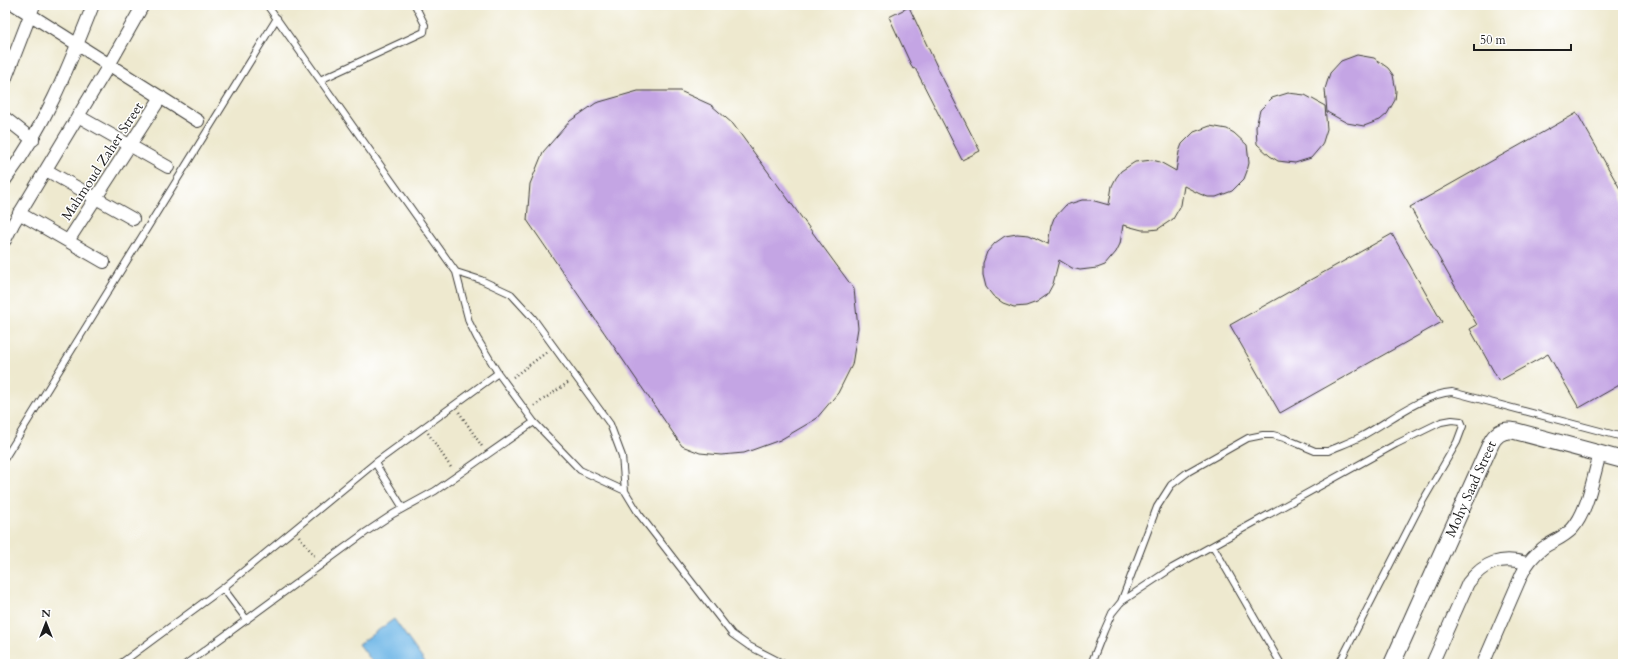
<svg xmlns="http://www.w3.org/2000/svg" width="1628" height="669" font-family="Cardo,serif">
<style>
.water{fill:#6fb7e7;stroke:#466a82}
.building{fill:#c4a5e4}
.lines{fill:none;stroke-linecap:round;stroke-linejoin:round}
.lane-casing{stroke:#3c3b37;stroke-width:8}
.street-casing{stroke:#3c3b37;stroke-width:14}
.secondary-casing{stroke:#3c3b37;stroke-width:18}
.path{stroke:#3c3b37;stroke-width:2.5;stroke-dasharray:1 3;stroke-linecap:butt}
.lane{stroke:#fff;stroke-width:6}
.street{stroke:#fff;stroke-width:12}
.secondary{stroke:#fff;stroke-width:16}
.labels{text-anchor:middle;stroke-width:3;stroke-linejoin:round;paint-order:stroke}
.street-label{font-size:14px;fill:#1c1c1c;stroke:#fff}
</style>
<rect width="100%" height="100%" fill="#fff"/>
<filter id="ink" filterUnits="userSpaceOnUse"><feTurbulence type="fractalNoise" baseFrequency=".025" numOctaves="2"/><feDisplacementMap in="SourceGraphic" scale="8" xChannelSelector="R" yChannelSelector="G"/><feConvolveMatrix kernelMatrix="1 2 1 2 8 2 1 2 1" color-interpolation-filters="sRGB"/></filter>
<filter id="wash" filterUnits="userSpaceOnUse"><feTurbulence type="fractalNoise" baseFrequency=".012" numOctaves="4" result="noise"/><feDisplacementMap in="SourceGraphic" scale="16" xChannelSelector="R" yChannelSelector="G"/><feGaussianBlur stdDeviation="0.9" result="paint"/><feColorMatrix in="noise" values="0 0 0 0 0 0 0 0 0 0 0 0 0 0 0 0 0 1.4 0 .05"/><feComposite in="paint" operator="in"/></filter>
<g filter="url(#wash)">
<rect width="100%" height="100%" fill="#eee9cf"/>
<!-- water -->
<path class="water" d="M 394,619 L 426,664 L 374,664 L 359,644 Z"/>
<g id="blocks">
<!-- building -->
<path class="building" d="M 909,7 L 940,73 L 980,151 L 962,160 L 915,68 L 913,69 L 889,17 Z
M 1357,55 L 1374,58 L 1388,68 L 1393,75 L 1396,91 L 1395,100 L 1387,114 L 1380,120 L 1364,126 L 1347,123 L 1327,112 L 1325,89 L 1330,73 L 1341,61 Z
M 638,91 L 680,91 L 711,105 L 733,124 L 854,289 L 858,328 L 852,365 L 838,393 L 816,419 L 780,440 L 744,453 L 721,455 L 700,453 L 682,446 L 527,220 L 530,184 L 543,152 L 570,121 L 596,103 Z
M 1288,93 L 1305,95 L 1325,106 L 1327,129 L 1322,145 L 1311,158 L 1295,163 L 1278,161 L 1270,156 L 1257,144 L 1256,127 L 1260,110 L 1272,98 Z
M 1577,113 L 1623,194 L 1623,383 L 1579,408 L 1548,354 L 1499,381 L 1470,329 L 1477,325 L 1410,207 Z
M 1210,126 L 1227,129 L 1234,133 L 1247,145 L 1249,163 L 1247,171 L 1244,179 L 1232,191 L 1216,197 L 1208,197 L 1200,194 L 1184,186 L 1181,205 L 1173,219 L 1158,229 L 1150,230 L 1142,230 L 1123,225 L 1120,244 L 1116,252 L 1105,265 L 1097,268 L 1080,270 L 1072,268 L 1059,260 L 1053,284 L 1047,295 L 1037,302 L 1026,306 L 1014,307 L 1003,303 L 993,296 L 986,287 L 983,275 L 983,263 L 987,252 L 995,243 L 1005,236 L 1017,234 L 1029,235 L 1048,244 L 1051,226 L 1054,218 L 1066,205 L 1082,200 L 1091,200 L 1109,205 L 1112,186 L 1116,178 L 1121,171 L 1135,162 L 1152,160 L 1160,162 L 1176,171 L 1179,152 L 1182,144 L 1194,132 Z
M 1392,234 L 1442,322 L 1280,413 L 1230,325 Z"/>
</g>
</g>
<g filter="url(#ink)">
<use href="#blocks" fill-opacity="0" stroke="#3c3b37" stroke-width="1"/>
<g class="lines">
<defs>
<path id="lane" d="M 267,5 L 456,272 L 469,322 L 477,338 L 498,373 L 534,422 L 580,470 L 625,491
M 320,80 L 424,32 L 425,25 L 415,5
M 456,272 L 481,280 L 511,294 L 533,318 L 610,424 L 622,456 L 625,491 L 639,514 L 732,634 L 749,646 L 784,664
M 5,458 L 277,18
M 375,463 L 403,508
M 1213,546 L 1281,664
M 223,588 L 247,620
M 1121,602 L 1157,507 L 1171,485 L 1188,472 L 1248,438 L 1263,435 L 1273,435 L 1284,438 L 1315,451 L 1328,451 C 1339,446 1351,442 1362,436 C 1388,422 1423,394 1452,392 L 1623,437
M 120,664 L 223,588 L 375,463 L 498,373
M 186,664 L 366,532 L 393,514 L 435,491 L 534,422
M 1091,664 L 1104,631 L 1112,613 L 1121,602 L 1172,568 L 1396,444 L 1441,422 L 1452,420 L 1461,421 L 1463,426 L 1457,442 L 1421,504 L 1339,664"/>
<path id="street" d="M 15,5 L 198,121
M 5,80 L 34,5
M 78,116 L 168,167
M 5,118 L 33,140
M 46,170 L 133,219
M 5,180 C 46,125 68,68 93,5
M 19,213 L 104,262
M 5,240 L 13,224 L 109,65 L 143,5
M 68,241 L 161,97
M 1432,664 L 1468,583 C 1484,562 1501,556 1527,563
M 1483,664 L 1522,574 C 1527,563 1534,555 1543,548 C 1553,541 1563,538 1572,529 C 1588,511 1593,477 1600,454"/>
<g id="secondary">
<path id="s1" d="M 1392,664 L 1491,443 C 1496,433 1504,429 1515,431 L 1623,460"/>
</g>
</defs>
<!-- lane casing -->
<use href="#lane" class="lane-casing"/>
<!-- street casing -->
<use href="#street" class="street-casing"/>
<!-- secondary casing -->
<use href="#secondary" class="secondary-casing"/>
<!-- path -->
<path class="path" d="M 513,377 L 547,352
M 534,406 L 569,382
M 459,412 L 483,448
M 428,433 L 452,469
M 299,536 L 316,558"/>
<!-- lane -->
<use href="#lane" class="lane"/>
<!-- street -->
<use href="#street" class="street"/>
<!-- secondary -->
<use href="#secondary" class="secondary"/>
</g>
</g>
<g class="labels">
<!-- street labels -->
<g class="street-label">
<text transform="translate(102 161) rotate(-57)" y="5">Mahmoud Zaher Street</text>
<text dy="5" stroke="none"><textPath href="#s1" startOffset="192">Mohy Saad Street</textPath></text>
</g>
</g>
<!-- margin -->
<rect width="1628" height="669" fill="none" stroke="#fff" stroke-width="20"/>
<!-- north arrow -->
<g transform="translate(46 623)" stroke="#ffffff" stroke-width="3" paint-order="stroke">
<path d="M0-3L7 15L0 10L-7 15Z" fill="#1c1c1c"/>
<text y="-6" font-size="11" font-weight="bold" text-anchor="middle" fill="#1c1c1c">N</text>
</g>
<!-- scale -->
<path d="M1474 44v6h97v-6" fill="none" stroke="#1c1c1c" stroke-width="2"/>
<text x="1480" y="44" font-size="12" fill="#1c1c1c" stroke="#ffffff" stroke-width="3" paint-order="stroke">50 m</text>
</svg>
